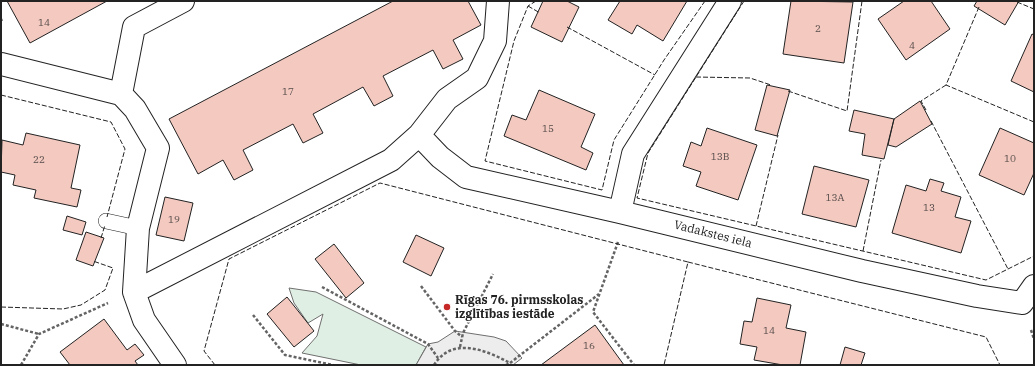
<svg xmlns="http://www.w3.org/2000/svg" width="1035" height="366" font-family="'IBM Plex Serif',serif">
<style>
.green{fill:#e0efe3;stroke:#6f6f6f}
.parking{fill:#ededed;stroke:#6f6f6f}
.building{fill:#f3c9c0;stroke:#222}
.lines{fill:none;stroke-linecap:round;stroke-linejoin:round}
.lane-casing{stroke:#222;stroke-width:16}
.street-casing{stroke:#222;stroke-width:24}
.path{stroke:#646464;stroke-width:2.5;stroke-dasharray:3 2;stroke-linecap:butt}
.lane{stroke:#fff;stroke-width:15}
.street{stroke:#fff;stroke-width:22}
.fence{stroke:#222;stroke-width:1;stroke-dasharray:5 2;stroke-linecap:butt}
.poi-dot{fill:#c62828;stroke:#fff;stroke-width:1.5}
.labels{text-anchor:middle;stroke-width:3;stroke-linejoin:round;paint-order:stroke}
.number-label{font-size:10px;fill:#564c4a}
.street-label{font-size:12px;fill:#222;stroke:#fff}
.poi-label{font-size:12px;font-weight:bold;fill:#222;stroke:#fff;text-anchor:start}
</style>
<rect width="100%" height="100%" fill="#fff"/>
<!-- green -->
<path class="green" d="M 289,288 L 316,292 L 426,347 L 416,365 L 361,365 L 302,353 L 317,336 L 323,314 L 308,323 L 294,303 Z"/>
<!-- parking -->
<path class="parking" d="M 455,331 L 494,337 L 506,341 L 522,358 L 513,365 L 416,365 L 428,344 L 438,342 Z"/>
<!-- building -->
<path class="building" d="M 7,1 L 107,1 L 30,43 Z
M 393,1 L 468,1 L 481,25 L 453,40 L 463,59 L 443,69 L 433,50 L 383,76 L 393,96 L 374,106 L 363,87 L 313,114 L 323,133 L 303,143 L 293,124 L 243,150 L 253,170 L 234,180 L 223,160 L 198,174 L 169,119 Z
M 543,1 L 567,1 L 579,7 L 562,42 L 531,27 Z
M 620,1 L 687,1 L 663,41 L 637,25 L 632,34 L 608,20 Z
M 791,1 L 853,2 L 844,63 L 783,54 Z
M 904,1 L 931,1 L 950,29 L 906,60 L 878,19 Z
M 977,1 L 1019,1 L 1005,25 L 974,6 Z
M 1032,34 L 1034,35 L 1034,92 L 1011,81 Z
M 767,85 L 790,90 L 777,136 L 755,130 Z
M 539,90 L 595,114 L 581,147 L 593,153 L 586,170 L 504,136 L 512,115 L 526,120 Z
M 920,101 L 932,124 L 896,147 L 888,145 L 894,119 Z
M 854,110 L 894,119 L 884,159 L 862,155 L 865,134 L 849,131 Z
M 707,128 L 757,145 L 738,200 L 696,186 L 701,172 L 683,166 L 691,142 L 701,146 Z
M 1000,128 L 1034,143 L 1034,173 L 1024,195 L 979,175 Z
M 26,133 L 80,145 L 71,188 L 81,190 L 77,207 L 34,198 L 36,190 L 13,185 L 15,175 L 1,172 L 2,140 L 23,145 Z
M 814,166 L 869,180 L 856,227 L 802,214 Z
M 930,179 L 944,183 L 941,191 L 961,197 L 955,217 L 971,221 L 961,253 L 892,233 L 906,185 L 926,191 Z
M 165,197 L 193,203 L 184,241 L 156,235 Z
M 67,216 L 86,222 L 82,235 L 63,230 Z
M 86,232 L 104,238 L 93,266 L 76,260 Z
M 416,235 L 444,248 L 431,276 L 403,262 Z
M 334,244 L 364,283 L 346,298 L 315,259 Z
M 287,297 L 314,331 L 294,347 L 267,314 Z
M 757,298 L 791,305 L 786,328 L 806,332 L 800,365 L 783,365 L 754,360 L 757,347 L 740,344 L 744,321 L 752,322 Z
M 104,319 L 127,350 L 135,344 L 144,355 L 135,361 L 138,365 L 70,365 L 60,352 Z
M 595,325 L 624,365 L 541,365 Z
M 845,347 L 865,353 L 861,365 L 840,365 Z"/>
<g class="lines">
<defs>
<path id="lane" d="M 106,221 L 138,228"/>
<path id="street" d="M 1,64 L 121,94 L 135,109 L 158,148 L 138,228 L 134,292
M 121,94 L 134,27 L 183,1
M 419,135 L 440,157 L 466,177 L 620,212 L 862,271 L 977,296 L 1022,303 L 1034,286
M 620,212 L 633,154 L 730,1
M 175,365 L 144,320 L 134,292 L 391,160 L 419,135 L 447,99 L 477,78 L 495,41 L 498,1"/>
</defs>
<!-- lane casing -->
<use href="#lane" class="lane-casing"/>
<!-- street casing -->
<use href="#street" class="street-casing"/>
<!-- path -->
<path class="path" d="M 1,19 L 2,21
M 618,242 L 593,312 L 634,365
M 421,286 L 455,331 L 462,337
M 322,287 L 428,344 L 438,358
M 253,315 L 285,355 L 333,365
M 1,324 L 39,334
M 1031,330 L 1034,339
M 460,347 L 463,333 L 493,274
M 21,365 L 39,334 L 108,303
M 434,365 C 452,336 486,350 510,363 L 599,294
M 506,365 L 510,363"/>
<!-- lane -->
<use href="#lane" class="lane"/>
<!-- street -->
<use href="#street" class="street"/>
<!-- fence -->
<path class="fence" d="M 536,1 L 528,6 L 514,41 L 485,161 L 602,190 L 614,140 L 664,60 L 705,1
M 744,1 L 648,153 L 637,198 L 986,280 L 1034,256
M 1017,2 L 1034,9
M 528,6 L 540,13
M 979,7 L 946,85 L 1034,122
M 567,27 L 655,75
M 696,77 L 750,78 L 771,85
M 788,91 L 847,111 L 862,1
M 1,95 L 111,122 L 125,149 L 107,217
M 926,110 L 921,101 L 946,85
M 931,121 L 1008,269
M 756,226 L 778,135
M 101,238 L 105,225
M 863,251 L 881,160
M 688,262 L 986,337 L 1000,365
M 1,307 L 63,309 L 81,305 L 105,290 L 113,268 L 93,261
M 215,365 L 204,351 L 229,259 L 380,183 L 688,262 L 664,365"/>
</g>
<!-- markers -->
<circle class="poi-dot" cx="447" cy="307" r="4"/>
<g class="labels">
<!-- number labels -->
<g class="number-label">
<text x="44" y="26">14</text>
<text x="818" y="32">2</text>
<text x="912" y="49">4</text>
<text x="288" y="95">17</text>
<text x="548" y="132">15</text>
<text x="720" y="160">13B</text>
<text x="1010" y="162">10</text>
<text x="39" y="163">22</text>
<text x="835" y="201">13A</text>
<text x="929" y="211">13</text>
<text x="174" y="223">19</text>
<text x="769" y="334">14</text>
<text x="589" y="349">16</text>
</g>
<!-- street labels -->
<g class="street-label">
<text transform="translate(713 234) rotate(14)" y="4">Vadakstes iela</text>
</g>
<!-- poi labels -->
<g class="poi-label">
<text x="455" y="304">Rīgas 76. pirmsskolas<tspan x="455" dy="14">izglītības iestāde</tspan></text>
</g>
</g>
<!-- border -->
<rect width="1035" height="366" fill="none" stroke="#222222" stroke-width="4"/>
</svg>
